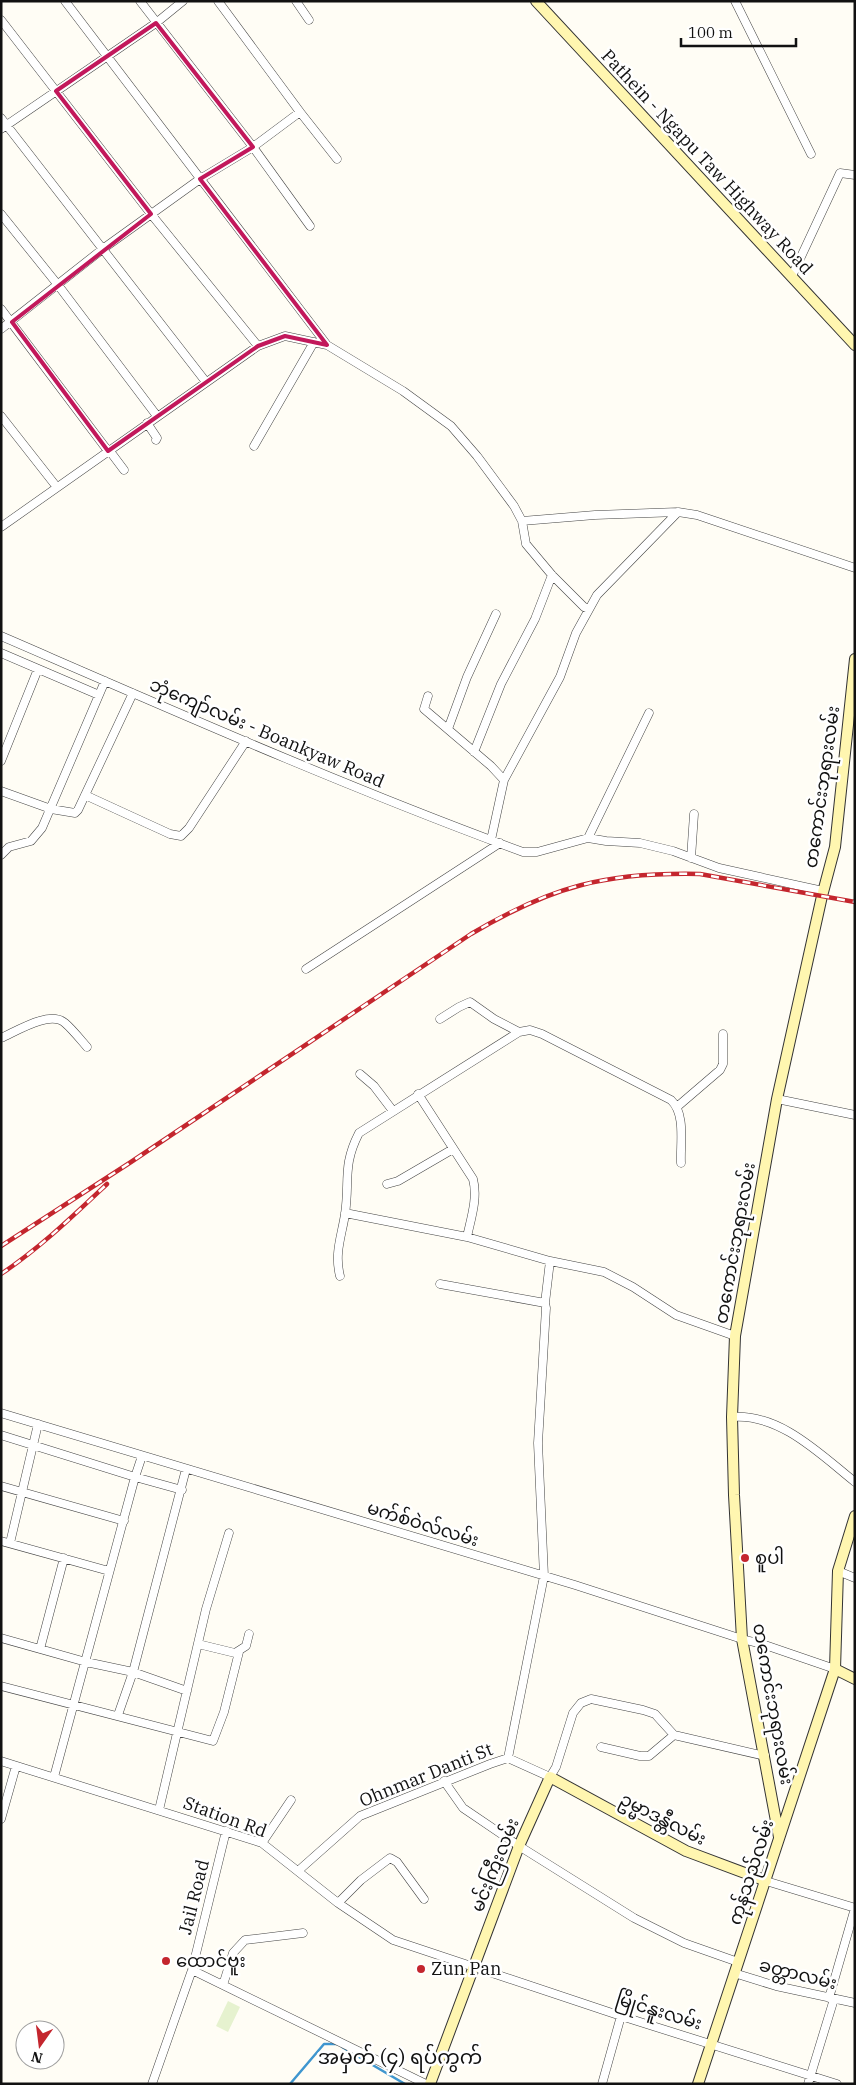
<svg xmlns="http://www.w3.org/2000/svg" width="856" height="2085" font-family="'IBM Plex Serif','Noto Sans Myanmar',serif">
<style>
.pitch{fill:#e6f2cf}
.lines{fill:none;stroke-linecap:round;stroke-linejoin:round}
.stream{stroke:#3f96cf;stroke-width:2.5}
.street-casing{stroke:#444;stroke-width:9}
.secondary-casing{stroke:#333;stroke-width:12}
.street{stroke:#fff;stroke-width:8}
.secondary{stroke:#fff6b0;stroke-width:10}
.rail-casing{stroke:#c4262e;stroke-width:4.5}
.rail{stroke:#fff;stroke-width:2.5;stroke-dasharray:8;stroke-linecap:butt}
.marked{fill:none;stroke:#c2185b;stroke-width:4;stroke-linejoin:round}
.poi-dot{fill:#c4262e;stroke:#fff;stroke-width:2}
.labels{text-anchor:middle;stroke-width:5;stroke-linejoin:round;paint-order:stroke}
.street-label{font-size:18px;fill:#111;stroke:#fff}
.poi-label{font-size:18px;fill:#111;stroke:#fff;text-anchor:start}
.quarter-label{font-size:20px;fill:#111;stroke:#fff}
</style>
<rect width="100%" height="100%" fill="#fffdf5"/>
<!-- pitch -->
<path class="pitch" d="M 228,2001 L 240,2007 L 228,2032 L 216,2026 Z"/>
<g class="lines">
<!-- stream -->
<path class="stream" d="M 342,2047 L 405,2084
M 290,2084 L 324,2044 L 338,2044"/>
<defs>
<path id="street" d="M 65,1 L 327,345
M 140,1 L 253,147 L 310,226
M 218,1 L 300,112 L 337,159
M 296,1 L 309,20
M 735,1 L 811,154
M 1,20 L 151,214 L 258,346
M 1,118 L 206,382
M 1,129 L 156,23 L 183,1
M 1,214 L 58,285 L 157,416
M 792,276 L 840,173 L 855,175
M 1,309 L 108,451
M 1,329 L 104,248 L 200,179 L 253,147 L 300,112
M 1,416 L 56,486
M 147,423 L 157,438 L 156,440
M 254,446 L 314,342
M 109,450 L 124,470
M 522,521 L 595,515 L 678,512 L 697,515 L 855,568
M 1,527 L 258,346 L 285,336 L 327,345 L 403,391 L 451,426 L 477,456 L 514,506 L 522,521 L 526,544 L 552,575 L 584,607 L 589,609
M 1,636 C 174,711 346,787 523,852 L 537,852 L 588,838 L 606,841 L 640,843 L 673,851 L 719,868 L 823,891
M 1,653 L 99,695
M 428,696 L 424,709 L 491,766 L 504,780
M 448,729 L 467,677 L 496,614
M 474,752 L 501,684 L 535,619 L 552,575
M 1,761 L 38,669
M 1,791 L 51,809 L 75,813 L 78,810 L 133,693
M 85,795 L 170,834 L 181,836 L 189,828 L 246,741
M 588,838 L 649,713
M 491,840 L 504,780 L 560,677 L 576,633 L 597,595 L 678,512
M 1,855 L 9,847 L 31,841 L 42,828 L 105,681
M 691,858 L 694,814
M 306,969 L 500,843
M 440,1019 L 459,1007 L 470,1002 L 494,1019 L 519,1032
M 1,1038 C 17,1031 50,1010 65,1023 C 73,1030 80,1039 87,1047
M 360,1074 L 374,1086 L 393,1111
M 418,1094 L 473,1179 C 478,1198 471,1218 467,1237
M 777,1099 L 855,1115
M 678,1106 L 720,1070 L 723,1064 L 723,1034
M 387,1184 L 398,1181 L 453,1149
M 345,1213 L 467,1237 L 550,1261 L 604,1272 L 633,1287 L 676,1315 L 735,1336
M 340,1276 C 334,1253 342,1235 345,1214 C 350,1181 342,1166 359,1133 L 519,1032 L 530,1030 L 542,1034 L 671,1100 C 686,1114 680,1144 681,1163
M 440,1284 L 545,1303 L 546,1308 L 538,1443 L 544,1576 L 508,1758
M 545,1303 L 550,1261
M 1,1413 L 575,1585 L 742,1639 L 765,1645 L 835,1669
M 732,1417 C 780,1413 821,1455 855,1482
M 1,1435 L 135,1477 L 182,1490
M 1,1486 L 124,1521
M 1,1541 L 109,1571
M 10,1543 L 38,1424
M 838,1571 L 855,1578
M 1,1638 L 86,1662 L 133,1672 L 187,1691
M 198,1644 L 235,1653 L 246,1646 L 249,1634
M 40,1649 L 64,1558
M 1,1686 L 213,1741 L 224,1712 L 239,1652
M 118,1715 L 133,1672 L 186,1469
M 601,1747 L 640,1756 L 649,1756 L 674,1735
M 1,1761 L 262,1843 L 338,1903 L 393,1940 L 621,2016 L 837,2084
M 54,1777 L 135,1477 L 142,1456
M 444,1781 L 463,1808 L 519,1846 L 634,1918 L 684,1943 L 738,1962
M 159,1810 L 206,1609 L 229,1533
M 1,1819 L 16,1766
M 262,1843 L 291,1800
M 298,1871 L 360,1816 L 490,1764 L 508,1758 L 550,1777 L 556,1767 L 573,1713 L 581,1703 L 591,1699 L 643,1710 L 655,1714 L 674,1735 L 765,1756
M 766,1881 L 855,1908 L 829,1998
M 338,1903 L 361,1880 L 390,1858 L 397,1862 L 424,1899
M 192,1970 L 426,2084
M 734,1973 L 776,1986 L 855,2003
M 223,1985 L 233,1953 L 245,1940 L 303,1933
M 152,2084 L 192,1970 L 226,1831
M 602,2084 L 621,2016
M 808,2084 L 834,1999"/>
<path id="secondary" d="M 536,1 L 855,345
M 835,1669 L 855,1679
M 779,1837 L 742,1639 L 734,1495 L 732,1417 L 735,1336 L 777,1099 L 822,896 L 835,847 L 855,659
M 430,2084 L 519,1846 L 550,1777 L 686,1851 L 766,1881
M 698,2084 L 835,1669 L 838,1571 L 855,1516"/>
</defs>
<!-- street casing -->
<use href="#street" class="street-casing"/>
<!-- secondary casing -->
<use href="#secondary" class="secondary-casing"/>
<!-- street -->
<use href="#street" class="street"/>
<!-- secondary -->
<use href="#secondary" class="secondary"/>
<defs>
<path id="rail" d="M 1,1246 L 131,1162 L 471,934 C 552,886 606,872 700,874 L 855,902
M 1,1274 C 40,1248 73,1216 107,1184"/>
</defs>
<!-- rail casing -->
<use href="#rail" class="rail-casing"/>
<!-- rail -->
<use href="#rail" class="rail"/>
</g>
<!-- marked area -->
<path class="marked" d="M 156,23 L 253,147 L 200,179 L 327,345 L 285,336 L 258,346 L 108,451 L 12,322 L 151,214 L 56,91 Z"/>
<!-- markers -->
<g class="poi-dot">
<circle cx="745" cy="1558" r="5"/>
<circle cx="166" cy="1961" r="5"/>
<circle cx="421" cy="1969" r="5"/>
</g>
<g class="labels">
<!-- street labels -->
<g class="street-label">
<text transform="translate(707 162) rotate(47)" y="6">Pathein - Ngapu Taw Highway Road</text>
<text transform="translate(267 733) rotate(23)" y="6">ဘုံကျော်လမ်း - Boankyaw Road</text>
<text transform="translate(822 787) rotate(-82)" y="6">တကောင်းဘုရားလမ်း</text>
<text transform="translate(735 1243) rotate(-80)" y="6">တကောင်းဘုရားလမ်း</text>
<text transform="translate(423 1524) rotate(17)" y="6">မက်စ်ဝဲလ်လမ်း</text>
<text transform="translate(773 1704) rotate(80)" y="6">တကောင်းဘုရားလမ်း</text>
<text transform="translate(426 1775) rotate(-22)" y="6">Ohnmar Danti St</text>
<text transform="translate(225 1817) rotate(20)" y="6">Station Rd</text>
<text transform="translate(663 1819) rotate(27)" y="6">ဥမ္မာဒန္တီလမ်း</text>
<text transform="translate(495 1865) rotate(-68)" y="6">မင်းကြီးလမ်း</text>
<text transform="translate(751 1872) rotate(-72)" y="6">ကုန်သည်လမ်း</text>
<text transform="translate(194 1897) rotate(-76)" y="6">Jail Road</text>
<text transform="translate(798 1974) rotate(14)" y="6">ခတ္တာလမ်း</text>
<text transform="translate(659 2011) rotate(17)" y="6">မြိုင်နူးလမ်း</text>
</g>
<!-- poi labels -->
<g class="poi-label">
<text x="755" y="1564">စူပါ</text>
<text x="176" y="1967">ထောင်ဗူး</text>
<text x="431" y="1975">Zun Pan</text>
</g>
<!-- quarter labels -->
<g class="quarter-label">
<text x="400" y="2064">အမှတ် (၄) ရပ်ကွက်</text>
</g>
</g>
<!-- border -->
<rect width="856" height="2085" fill="none" stroke="#111111" stroke-width="5"/>
<!-- north arrow -->
<g transform="translate(40 2045) rotate(194)"><circle r="24" fill="#ffffff" stroke="#a0a0a0"/>
<path d="M0-4L9 19L0 12L-9 19Z" fill="#c4262e"/>
<text y="-8" font-size="14" font-weight="bold" text-anchor="middle" fill="#111111">N</text>
</g>
<!-- scale -->
<path d="M681 38v8h115v-8" fill="none" stroke="#111111" stroke-width="2.5"/>
<text x="688" y="38" font-size="15" fill="#111111" stroke="#ffffff" stroke-width="4" paint-order="stroke">100 m</text>
</svg>
